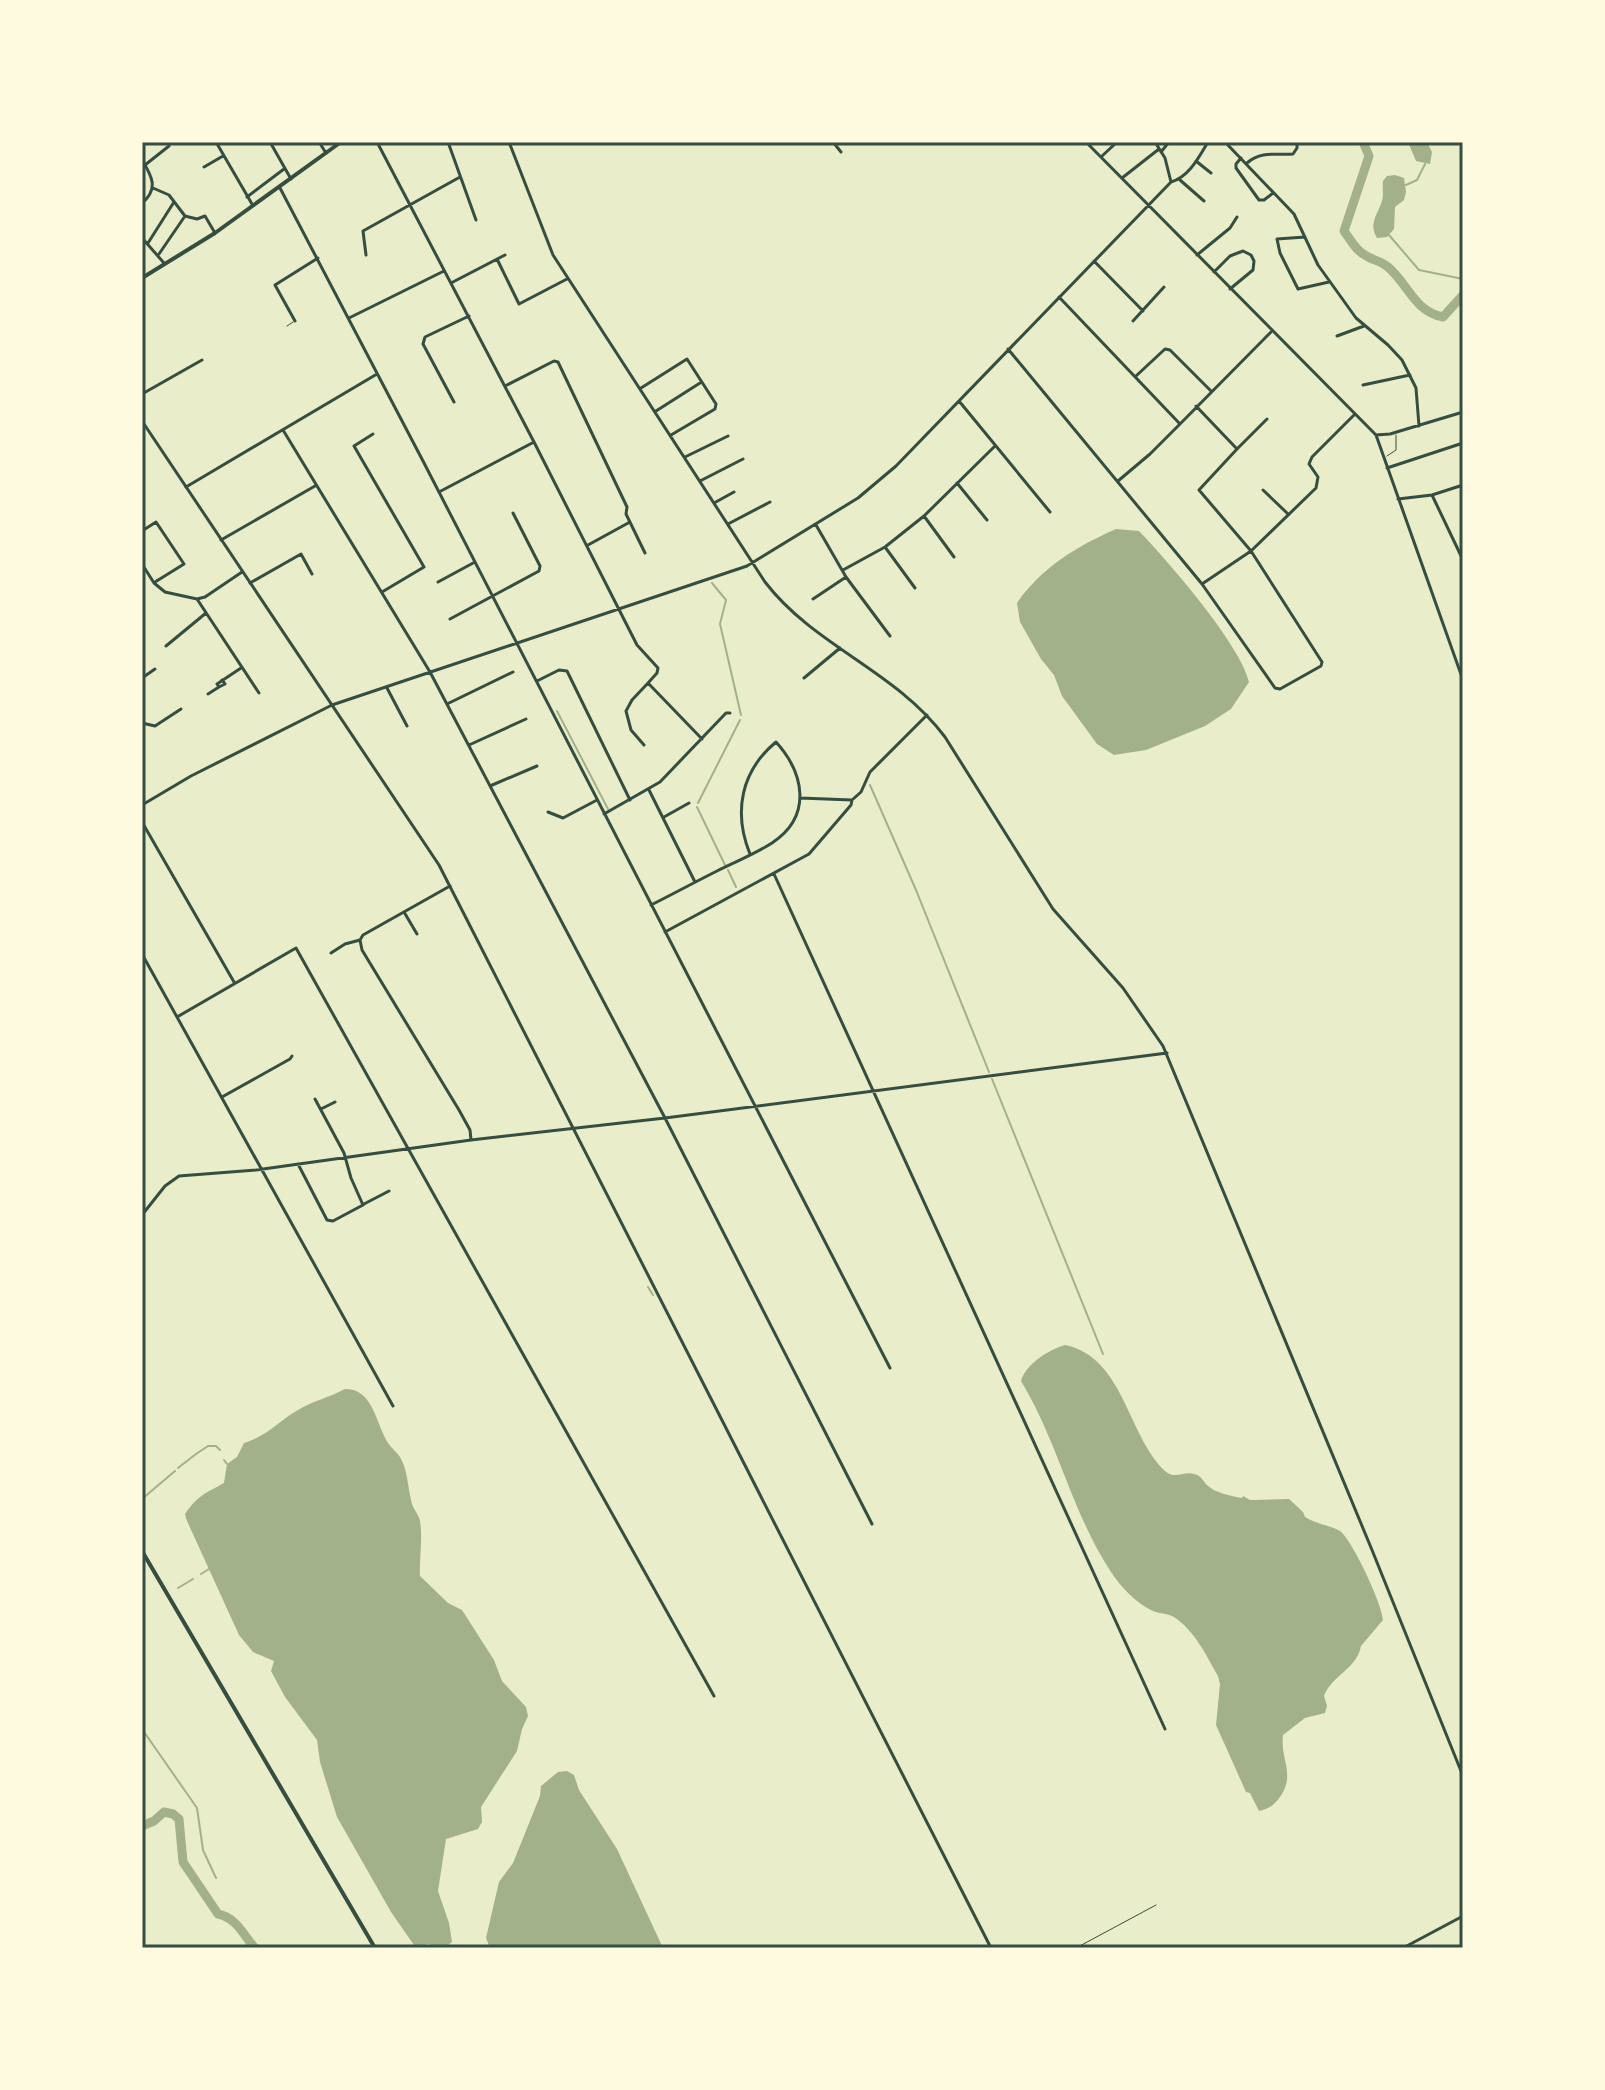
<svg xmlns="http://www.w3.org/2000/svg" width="1605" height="2090" font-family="Poppins,sans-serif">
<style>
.water{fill:#a3b18a}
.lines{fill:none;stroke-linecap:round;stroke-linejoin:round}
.stream{stroke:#a3b18a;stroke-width:2}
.river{stroke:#a3b18a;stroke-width:9}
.service{stroke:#344e41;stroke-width:1}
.minor{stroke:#344e41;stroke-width:3}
.tertiary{stroke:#344e41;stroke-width:3}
.secondary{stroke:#344e41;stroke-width:4}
.trunk{stroke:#344e41;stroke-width:4}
.neatline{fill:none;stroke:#344e41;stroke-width:3}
</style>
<rect width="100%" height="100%" fill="#e9edc9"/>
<!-- water -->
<path class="water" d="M 1408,142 L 1427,142 L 1432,152 L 1430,164 L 1416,161 Z
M 1395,175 L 1404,178 L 1406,192 L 1404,200 L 1395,207 L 1394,229 L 1387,237 L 1377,238 C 1368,223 1378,214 1382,201 C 1384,195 1382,188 1383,181 L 1387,176 Z
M 1116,529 L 1139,531 C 1167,560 1241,645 1249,682 L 1231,709 L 1205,726 L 1146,750 L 1114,755 L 1097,744 L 1062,696 L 1054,675 L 1041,659 L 1020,622 L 1017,603 C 1041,568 1077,546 1116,529 Z
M 1065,1345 C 1124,1357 1127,1435 1165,1471 C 1175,1480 1183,1471 1194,1474 C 1202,1476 1202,1480 1207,1485 C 1215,1493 1231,1496 1242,1498 L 1243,1496 L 1250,1500 L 1289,1499 L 1303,1512 L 1305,1517 C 1316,1524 1329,1525 1340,1531 C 1352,1540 1382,1603 1383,1620 L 1361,1646 C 1357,1669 1332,1675 1324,1696 L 1327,1706 L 1325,1713 L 1305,1718 L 1283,1735 C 1280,1760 1296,1774 1280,1797 C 1274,1805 1269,1809 1259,1811 L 1250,1793 L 1246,1792 L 1216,1725 L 1220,1684 L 1218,1676 C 1206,1655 1195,1631 1174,1617 C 1167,1613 1158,1614 1151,1610 C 1135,1602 1120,1586 1111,1572 C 1072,1513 1058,1442 1021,1381 C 1026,1364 1048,1350 1065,1345 Z
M 345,1389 C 373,1388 376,1424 388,1443 C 391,1448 397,1452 400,1457 C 408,1470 408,1490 412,1504 C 414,1510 419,1515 420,1521 C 423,1539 419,1559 420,1576 L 448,1603 L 462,1610 L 494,1660 L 502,1681 L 526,1707 L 528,1716 L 522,1729 L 517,1751 L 481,1807 L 482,1822 L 478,1829 L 446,1839 L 438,1891 L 449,1923 L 452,1942 L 446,1947 L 426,1944 L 426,1948 L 416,1948 L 391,1912 L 337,1817 L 320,1762 L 317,1740 L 285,1697 L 271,1671 L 274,1661 L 253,1652 L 239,1635 L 187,1521 L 185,1514 C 198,1495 206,1493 224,1483 L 227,1464 L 237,1457 L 244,1443 C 269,1435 277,1422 298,1410 C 313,1401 330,1397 345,1389 Z
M 567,1771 L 574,1775 L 579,1790 L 617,1849 L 663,1948 L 490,1948 L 486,1938 L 499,1882 L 513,1863 L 540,1796 L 541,1786 L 558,1772 Z"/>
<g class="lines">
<!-- stream -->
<path class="stream" d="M 1406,185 L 1417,180 L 1425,164
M 1389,235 L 1419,270 L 1463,279
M 712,583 L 726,600 L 720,624 L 741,715
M 557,711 L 608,809
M 870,785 L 916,890 L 989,1072
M 698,803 L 740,720
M 697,807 L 725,865
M 728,870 L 736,887
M 992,1079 L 1103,1354
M 648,1287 L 653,1295
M 224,1460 L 227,1464
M 178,1468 L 196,1454 L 208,1446 L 216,1446 L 220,1450
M 142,1499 L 175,1471
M 201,1574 L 209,1569
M 178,1588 L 193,1579
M 142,1729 L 197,1808 L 203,1850 L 216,1878"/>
<!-- river -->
<path class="river" d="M 1363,142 L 1369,156 L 1344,231 C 1350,239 1356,251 1365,255 C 1372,260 1381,261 1388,267 C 1409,285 1414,311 1443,317 L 1463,295
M 142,1826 L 154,1821 L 164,1812 L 173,1814 L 179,1819 L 183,1862 L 218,1914 C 237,1918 243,1935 255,1948"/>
<!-- service -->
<path class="service" d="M 287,326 L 293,322
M 1387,456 L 1396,450 L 1396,435
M 1076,1948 L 1156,1905"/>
<!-- minor -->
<path class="minor" d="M 216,142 L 252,204
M 270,142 L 291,179
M 319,142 L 326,153
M 377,142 L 534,442 L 637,645 L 658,668 L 657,673 L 648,683 L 702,739
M 448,142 L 476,220
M 509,142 L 553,255 L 765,582 C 815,647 895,670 945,737 L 1053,909 L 1123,988 L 1163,1046 L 1372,1550 L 1463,1776
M 833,142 L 841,152
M 1086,142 L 1376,435 L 1390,434 L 1463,412
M 1155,142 L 1165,158 L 1171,182
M 1225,142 L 1294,214 L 1318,265 L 1356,318 L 1388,345 L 1402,360 L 1416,388 L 1419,426
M 1161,152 L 1169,142
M 1101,157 L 1117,142
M 1241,158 L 1236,164 L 1236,168 L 1259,200 L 1264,200 L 1273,193
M 142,160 C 152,176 159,189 142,203
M 1196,161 L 1211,173
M 1247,163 C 1261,151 1276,155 1293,154 L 1297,148 L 1297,142
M 145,165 L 169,146
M 204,167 L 223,156
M 1122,178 L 1159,149
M 1180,180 L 1204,201
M 153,188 L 169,195 L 185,216 L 197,219 L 205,216 L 215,233
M 280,188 L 423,461 L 890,1368
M 247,197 L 284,169
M 1305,237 L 1277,239 L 1280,253 L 1298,289 L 1329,282
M 143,239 L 164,263
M 148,243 L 174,202
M 159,254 L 185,216
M 366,255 L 363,231 L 460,177
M 1197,255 L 1230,228 L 1237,217
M 497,259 L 519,304 L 567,279
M 1094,261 L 1143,311
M 1214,272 L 1230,256 L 1243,251 L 1251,255 L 1254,261 L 1253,270 L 1230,289
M 451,283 L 505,255
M 1059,297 L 1180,424 L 1271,332
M 349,318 L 444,271
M 295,321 L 275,285 L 318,258
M 1133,321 L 1164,287
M 1337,336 L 1364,326
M 1008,349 L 1202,584 L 1275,688 L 1280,689 L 1321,666 L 1322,662 L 1251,551 L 1199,490 L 1237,449 L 1196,406
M 1136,376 L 1165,349 L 1170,350 L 1211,391
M 1363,385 L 1410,375
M 505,386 L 554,361 L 558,362 L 627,507 L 626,514 L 645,553
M 641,388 L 687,359 L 716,404 L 715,409 L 671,435
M 142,394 L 202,360
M 959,401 L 1050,512
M 454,402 L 423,344 L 425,337 L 469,316
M 656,411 L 700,383
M 283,430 L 430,672 L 665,1118 L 872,1524
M 373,434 L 354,446 L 424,567 L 382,592
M 1376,435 L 1463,680
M 1237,449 L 1267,419
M 685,457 L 728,436
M 1387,468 L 1463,443
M 700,481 L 743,459
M 1118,481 L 1150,454 L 1180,424
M 957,483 L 987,520
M 186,487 L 377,374
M 1263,490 L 1287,513
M 439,492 L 534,442
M 1432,495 L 1463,560
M 1398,499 L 1432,495 L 1463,485
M 714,503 L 734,492
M 924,516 L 954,557
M 728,524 L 770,502
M 816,525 L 846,577 L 890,636
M 142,531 L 156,522 L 184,564 L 155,582
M 221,540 L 315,486
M 588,545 L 630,522
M 885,547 L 915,588
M 142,564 L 154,583 L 165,592 L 197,599 L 205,597 L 242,572
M 843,570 L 885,547 L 924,516 L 995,446
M 438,582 L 475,562
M 250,583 L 301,554 L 312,574
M 1202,584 L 1251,551 L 1316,488 L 1318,477 L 1309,464 L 1312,457 L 1354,415
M 197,599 L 259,693
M 813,599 L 846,577
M 450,619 L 539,571 L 540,566 L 513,513
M 166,646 L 206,613
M 142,678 L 155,669
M 804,678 L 840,648
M 222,680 L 225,684 L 219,687 L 217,684 L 241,668
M 537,681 L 559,670 L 567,671 L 630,800
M 387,688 L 407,726
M 208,694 L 219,687
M 447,704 L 513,672
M 142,723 L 155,726 L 181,709
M 469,745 L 526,719
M 644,745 L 631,730 L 626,711 L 632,700 L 648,683
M 490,786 L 537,766
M 649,790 L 695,882
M 800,798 L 852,800
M 142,805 L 191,776 L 332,705 L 747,566 L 858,498 L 896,466 L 1171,182 C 1189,177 1199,157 1208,142
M 548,812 L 563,818 L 597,800
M 604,814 L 660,782 L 726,713 L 730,713
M 664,817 L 689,803
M 142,822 L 234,982
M 774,874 L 1165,1729
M 450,886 L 363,935 L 360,940 L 362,950 L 459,1110 L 470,1130 L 471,1140
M 651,905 C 673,894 695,882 717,871 C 735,862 755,854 772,843 C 813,816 804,773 776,742 C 741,771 733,812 750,854
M 404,912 L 417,934
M 665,932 L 809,854 L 851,805 L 852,800 L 861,792 L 870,772 L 927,715
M 331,953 L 345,944 L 360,940
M 142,954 L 393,1406
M 177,1017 L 296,948 L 714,1696
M 222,1097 L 290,1059 L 292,1056
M 321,1109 L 335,1102
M 298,1164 L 327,1220 L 333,1221 L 363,1205 L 351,1178 L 344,1153 L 315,1099
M 364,1204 L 389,1191
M 142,1215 L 165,1186 L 179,1176 L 256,1170 L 471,1140 L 665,1118 L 1167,1053
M 1403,1948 L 1463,1916"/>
<!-- tertiary -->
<path class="tertiary" d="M 142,421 L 439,865 L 991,1948"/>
<!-- secondary -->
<path class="secondary" d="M 142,278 L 215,233 L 341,142"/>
<!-- trunk -->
<path class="trunk" d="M 142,1551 L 375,1948"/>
</g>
<!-- border -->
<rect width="1605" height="2090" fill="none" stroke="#fefae0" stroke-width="288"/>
<rect x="144" y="144" width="1317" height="1802" class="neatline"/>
</svg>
